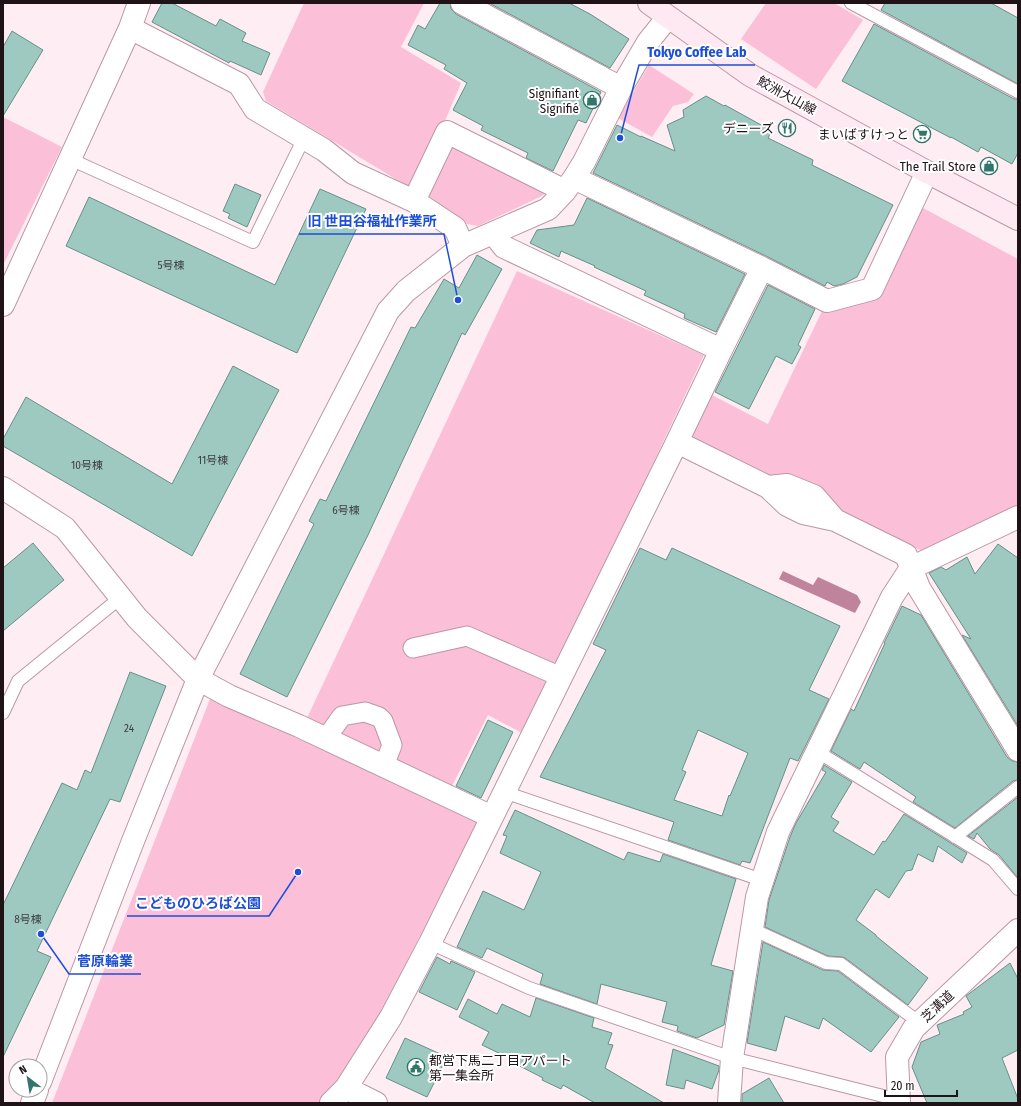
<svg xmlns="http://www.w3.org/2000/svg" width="1021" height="1106" font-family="'Fira Sans Condensed','Noto Sans JP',sans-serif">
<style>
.green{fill:#fbbfd7}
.water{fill:#c0839c}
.building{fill:#9ec9c1;stroke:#669088;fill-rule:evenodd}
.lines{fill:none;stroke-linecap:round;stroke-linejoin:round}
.service-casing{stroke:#bb97a5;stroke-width:14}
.pedestrian-casing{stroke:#bb97a5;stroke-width:21}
.minor-casing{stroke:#bb97a5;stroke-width:24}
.tertiary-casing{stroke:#bb97a5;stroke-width:24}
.secondary-casing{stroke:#bb97a5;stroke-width:24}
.service{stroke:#fff;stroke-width:12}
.pedestrian{stroke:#fff;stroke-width:19}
.minor{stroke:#fff;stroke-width:22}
.tertiary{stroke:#fff;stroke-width:22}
.secondary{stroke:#fee8f1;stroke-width:22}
.labels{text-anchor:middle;stroke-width:4;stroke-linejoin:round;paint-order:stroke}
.number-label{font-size:11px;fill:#404042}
.poi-label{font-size:13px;fill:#201318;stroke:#fff;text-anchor:end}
.street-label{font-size:13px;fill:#201318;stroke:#fff}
.leader{fill:none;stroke:#1d4ed8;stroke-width:1.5}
.callout-dot{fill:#1d4ed8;stroke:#fff;stroke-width:1.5}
.callout-label{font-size:14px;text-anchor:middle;font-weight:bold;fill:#1d4ed8;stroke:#fff;stroke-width:4;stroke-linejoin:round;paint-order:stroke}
</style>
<rect width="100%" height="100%" fill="#feeef4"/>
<!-- green -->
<path class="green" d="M 304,3 L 424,3 L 401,47 L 461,83 L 439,135 L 547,191 L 542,196 L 478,226 L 467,224 L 430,197 L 404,184 L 266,101 L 263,92 Z
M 766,3 L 834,3 L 863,20 L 816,89 L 741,39 Z
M 649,65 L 694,94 L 688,102 L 673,106 L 652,137 L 618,118 Z
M 3,117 L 62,147 L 3,265 Z
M 923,208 L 1018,259 L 1018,510 L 926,553 L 831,506 L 783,475 L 770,475 L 739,462 L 688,435 L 708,393 L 768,424 L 822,311 L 874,296 L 915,213 Z
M 517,271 L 704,355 L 554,674 L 522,733 L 488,715 L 449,792 L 307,718 Z
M 210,699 L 478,820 L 389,998 L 341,1083 L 320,1103 L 52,1103 Z"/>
<!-- water -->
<path class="water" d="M 783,571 L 813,585 L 818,577 L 857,595 L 861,602 L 855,613 L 779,579 Z"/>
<!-- building -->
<path class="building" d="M 162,3 L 172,3 L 216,26 L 220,19 L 246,33 L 242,41 L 270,53 L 261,75 L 230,61 L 229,63 L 152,22 Z
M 440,3 L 450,3 L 451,9 L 456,14 L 601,92 L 586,123 L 578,120 L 553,171 L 526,158 L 528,153 L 481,130 L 483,126 L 453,110 L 467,83 L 444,69 L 446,65 L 408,45 L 418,25 L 425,29 Z
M 489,3 L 569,3 L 590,14 L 629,39 L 610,68 Z
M 885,3 L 991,3 L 1018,18 L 1018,84 L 881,10 Z
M 874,24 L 1014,99 L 1018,99 L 1018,153 L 1012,164 L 981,147 L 978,152 L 951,137 L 951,138 L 842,81 Z
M 12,31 L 43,50 L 3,116 L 3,47 Z
M 706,96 L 724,106 L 725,105 L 772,131 L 768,138 L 813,160 L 812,165 L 893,205 L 857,277 L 843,284 L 834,286 L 827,282 L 825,286 L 768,257 L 593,173 L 617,125 L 641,137 L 641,136 L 675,151 L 667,125 L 684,117 L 683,110 Z
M 235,184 L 261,195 L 247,227 L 228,218 L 230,214 L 223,211 Z
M 320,189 L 366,209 L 297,353 L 66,246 L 89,197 L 275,285 Z
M 587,198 L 745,274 L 716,332 L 684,318 L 685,314 L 644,295 L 646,291 L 594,267 L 595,266 L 561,251 L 559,257 L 530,243 L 537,230 L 574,225 Z
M 477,255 L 502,269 L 465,335 L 462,333 L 368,535 L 287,697 L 240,674 L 314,524 L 309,521 L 320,499 L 326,501 L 411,327 L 415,328 L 444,279 L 459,288 Z
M 768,285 L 815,309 L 798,345 L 801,347 L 792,364 L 776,356 L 749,409 L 715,392 Z
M 233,366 L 279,390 L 192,556 L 3,446 L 3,439 L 26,397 L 172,484 Z
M 33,543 L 64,580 L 3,631 L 3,568 Z
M 998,544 L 1018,558 L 1018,726 L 962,635 L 971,639 L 929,573 L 941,567 L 946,570 L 967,557 L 975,574 Z
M 640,548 L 666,560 L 672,548 L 840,626 L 809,690 L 829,699 L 798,761 L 790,758 L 750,863 L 742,861 L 740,865 L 668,840 L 674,822 L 540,777 L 606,650 L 593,644 ZM 698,730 L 748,753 L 730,796 L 729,795 L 722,816 L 674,800 L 686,772 L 682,770 Z
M 902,606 L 921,615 L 1007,757 L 1012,761 L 1018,762 L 1018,780 L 1013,781 L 955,828 L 913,802 L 916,797 L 864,762 L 860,769 L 831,751 L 851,709 L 854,711 L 885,643 L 884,643 Z
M 130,672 L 166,686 L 120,802 L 110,799 L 37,951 L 51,957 L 3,1057 L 3,905 L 62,783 L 77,790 L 85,770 L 91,773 Z
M 488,720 L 513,732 L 481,798 L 456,786 Z
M 824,765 L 852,782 L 831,817 L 839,822 L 833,831 L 874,855 L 883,841 L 885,842 L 904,814 L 967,853 L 962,863 L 938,846 L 933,862 L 918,854 L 912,870 L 906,871 L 889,898 L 876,889 L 856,920 L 876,935 L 876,936 L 928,978 L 908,1005 L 845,958 L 842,957 L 828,956 L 765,927 L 769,900 L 790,837 L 796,823 L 826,772 L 822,770 Z
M 1018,797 L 1018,878 L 999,855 L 990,849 L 977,833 L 974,839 L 968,836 Z
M 515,810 L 624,860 L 628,852 L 660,862 L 663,854 L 736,879 L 711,965 L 733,971 L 724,1025 L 697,1038 L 677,1031 L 678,1026 L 662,1022 L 667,1002 L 601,984 L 597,1004 L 540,984 L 543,974 L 487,948 L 482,958 L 457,947 L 483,891 L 524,910 L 541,872 L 500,853 L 507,836 L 503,835 Z
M 763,942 L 823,970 L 838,971 L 899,1017 L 871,1052 L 823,1018 L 819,1029 L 785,1016 L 776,1051 L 747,1043 Z
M 437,957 L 450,964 L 451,961 L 475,972 L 457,1010 L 419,992 Z
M 1010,963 L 1018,979 L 1018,1050 L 1002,1058 L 1018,1099 L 1018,1103 L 927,1103 L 912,1067 L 921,1042 L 940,1034 L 937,1025 L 964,1014 L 963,1012 L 972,1007 L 966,996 Z
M 536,998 L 594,1018 L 592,1027 L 612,1033 L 608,1044 L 613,1045 L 605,1068 L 664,1103 L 595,1103 L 563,1085 L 561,1089 L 542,1080 L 543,1078 L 510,1061 L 511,1059 L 482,1045 L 489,1032 L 459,1017 L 468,999 L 497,1014 L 502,1004 L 530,1017 Z
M 405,1038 L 447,1057 L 427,1097 L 386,1078 Z
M 673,1049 L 719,1066 L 719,1070 L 712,1089 L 686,1080 L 684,1089 L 666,1085 Z
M 769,1078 L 784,1103 L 742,1103 L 742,1094 Z"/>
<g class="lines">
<defs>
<path id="service" d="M 851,3 L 1018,92
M 70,159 L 253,242 L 304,138
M 3,713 L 18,681 L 120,598
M 818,752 L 993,860 L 1018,889
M 504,792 L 762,880
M 955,837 L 1018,787
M 752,929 L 826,963 L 841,964 L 920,1023
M 430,943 L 529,988 L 732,1058 L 899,1100"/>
<path id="pedestrian" d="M 413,648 L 467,636 L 561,677
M 328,739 L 332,730 L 342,716 L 365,712 L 379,717 L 383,721 L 392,745 L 384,766"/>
<path id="minor" d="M 462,3 L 621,88
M 130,28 L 239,84 L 255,109 L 324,150 L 353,173 L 414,201 L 455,228 L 463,246
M 574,178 L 762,268 L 827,301 L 872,289 L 927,172
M 414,201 L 447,132 L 565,191
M 3,305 L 130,28 L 139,3
M 721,350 L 762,268
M 677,442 L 768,487 L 787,505 L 803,513 L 835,520 L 906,555 L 919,588 L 1018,750
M 768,487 L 787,485 L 814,496 L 835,520
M 3,488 L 65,528 L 137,618 L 198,679 L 229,696 L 299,726 L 492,817
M 40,1082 L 133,841 L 198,679 L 388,311 L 406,291 L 463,246 L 548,209 L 565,191 L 574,178 L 584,162 L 621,88 L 648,42 L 668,17
M 346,1088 L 376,1103
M 32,1103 L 37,1090
M 331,1103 L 346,1088 L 391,1017 L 430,943 L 677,442 L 721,350 L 504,247 L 493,233
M 729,1103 L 732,1058 L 757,897 L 778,832 L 892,597 L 911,568 L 1018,517"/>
<path id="tertiary" d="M 899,1103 L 897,1057 L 914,1028 L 1018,930"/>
<path id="secondary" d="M 649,3 L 750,75 L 927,172 L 1018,219"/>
</defs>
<!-- service casing -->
<use href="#service" class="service-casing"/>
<!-- pedestrian casing -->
<use href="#pedestrian" class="pedestrian-casing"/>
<!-- minor casing -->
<use href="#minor" class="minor-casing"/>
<!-- tertiary casing -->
<use href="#tertiary" class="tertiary-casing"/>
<!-- secondary casing -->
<use href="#secondary" class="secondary-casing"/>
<!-- service -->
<use href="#service" class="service"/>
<!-- pedestrian -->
<use href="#pedestrian" class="pedestrian"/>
<!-- minor -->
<use href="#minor" class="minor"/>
<!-- tertiary -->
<use href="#tertiary" class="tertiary"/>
<!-- secondary -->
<use href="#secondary" class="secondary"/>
</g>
<!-- icons -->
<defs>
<symbol id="shop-ring" viewBox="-11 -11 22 22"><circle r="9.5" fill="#fff" stroke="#30766b" stroke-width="1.5"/><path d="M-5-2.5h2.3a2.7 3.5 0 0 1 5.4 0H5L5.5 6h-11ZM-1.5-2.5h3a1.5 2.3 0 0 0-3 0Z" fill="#30766b"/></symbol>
<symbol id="restaurant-ring" viewBox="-11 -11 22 22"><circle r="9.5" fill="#fff" stroke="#30766b" stroke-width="1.5"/><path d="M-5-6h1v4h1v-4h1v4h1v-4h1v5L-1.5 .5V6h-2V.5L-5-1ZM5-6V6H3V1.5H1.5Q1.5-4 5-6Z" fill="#30766b"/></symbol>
<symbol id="supermarket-ring" viewBox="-11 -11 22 22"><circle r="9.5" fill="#fff" stroke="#30766b" stroke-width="1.5"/><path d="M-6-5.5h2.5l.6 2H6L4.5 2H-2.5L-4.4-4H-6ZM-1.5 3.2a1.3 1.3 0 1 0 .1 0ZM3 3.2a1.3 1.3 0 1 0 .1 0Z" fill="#30766b"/></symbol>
<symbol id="civic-ring" viewBox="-11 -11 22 22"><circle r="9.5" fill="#fff" stroke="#30766b" stroke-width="1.5"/><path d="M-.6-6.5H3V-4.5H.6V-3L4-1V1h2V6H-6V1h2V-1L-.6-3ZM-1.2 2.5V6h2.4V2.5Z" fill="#30766b"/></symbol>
</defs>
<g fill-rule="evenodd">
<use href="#shop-ring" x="582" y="90" width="20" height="20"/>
<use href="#restaurant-ring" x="777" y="118" width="20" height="20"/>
<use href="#supermarket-ring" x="912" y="124" width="20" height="20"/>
<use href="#shop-ring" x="979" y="156" width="20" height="20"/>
<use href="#civic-ring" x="406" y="1057" width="20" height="20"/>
</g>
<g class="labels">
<!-- number labels -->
<g class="number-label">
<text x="171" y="269">5号棟</text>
<text x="213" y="464">11号棟</text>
<text x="87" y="469">10号棟</text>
<text x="346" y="514">6号棟</text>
<text x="129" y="732">24</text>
<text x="28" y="923">8号棟</text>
</g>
<!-- poi labels -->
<g class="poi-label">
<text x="579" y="98">Signifiant<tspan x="579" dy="15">Signifié</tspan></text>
<text x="774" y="133">デニーズ</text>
<text x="909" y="139">まいばすけっと</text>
<text x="976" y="171">The Trail Store</text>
<text x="429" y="1065" text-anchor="start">都営下馬二丁目アパート<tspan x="429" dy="15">第一集会所</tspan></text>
</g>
<!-- street labels -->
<g class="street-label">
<text transform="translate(787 95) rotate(29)" y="5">鮫洲大山線</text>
<text transform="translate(937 1006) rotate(-43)" y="5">芝溝道</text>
</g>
</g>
<!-- callouts -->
<path class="leader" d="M620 138L639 65H755M458 300L444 234H299M298 872L269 916H127M41 934L69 974H141"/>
<g class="callout-dot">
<circle cx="620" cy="138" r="4"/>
<circle cx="458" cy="300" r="4"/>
<circle cx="298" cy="872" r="4"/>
<circle cx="41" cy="934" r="4"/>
</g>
<g class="callout-label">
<text x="697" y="57">Tokyo Coffee Lab</text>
<text x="372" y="226">旧 世田谷福祉作業所</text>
<text x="198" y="908">こどものひろば公園</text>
<text x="105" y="966">菅原輪業</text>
</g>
<!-- border -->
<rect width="1021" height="1106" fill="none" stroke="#201318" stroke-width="8"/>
<!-- north arrow -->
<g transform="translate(28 1078) rotate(329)"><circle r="19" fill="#ffffff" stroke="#a6a1a3"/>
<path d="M0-3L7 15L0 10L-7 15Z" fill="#30766b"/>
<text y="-6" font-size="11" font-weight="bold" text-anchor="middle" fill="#201318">N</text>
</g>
<!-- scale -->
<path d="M885 1090v6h72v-6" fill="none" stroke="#201318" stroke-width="2"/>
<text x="891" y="1090" font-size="12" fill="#201318" stroke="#ffffff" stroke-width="3" paint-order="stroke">20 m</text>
</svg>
